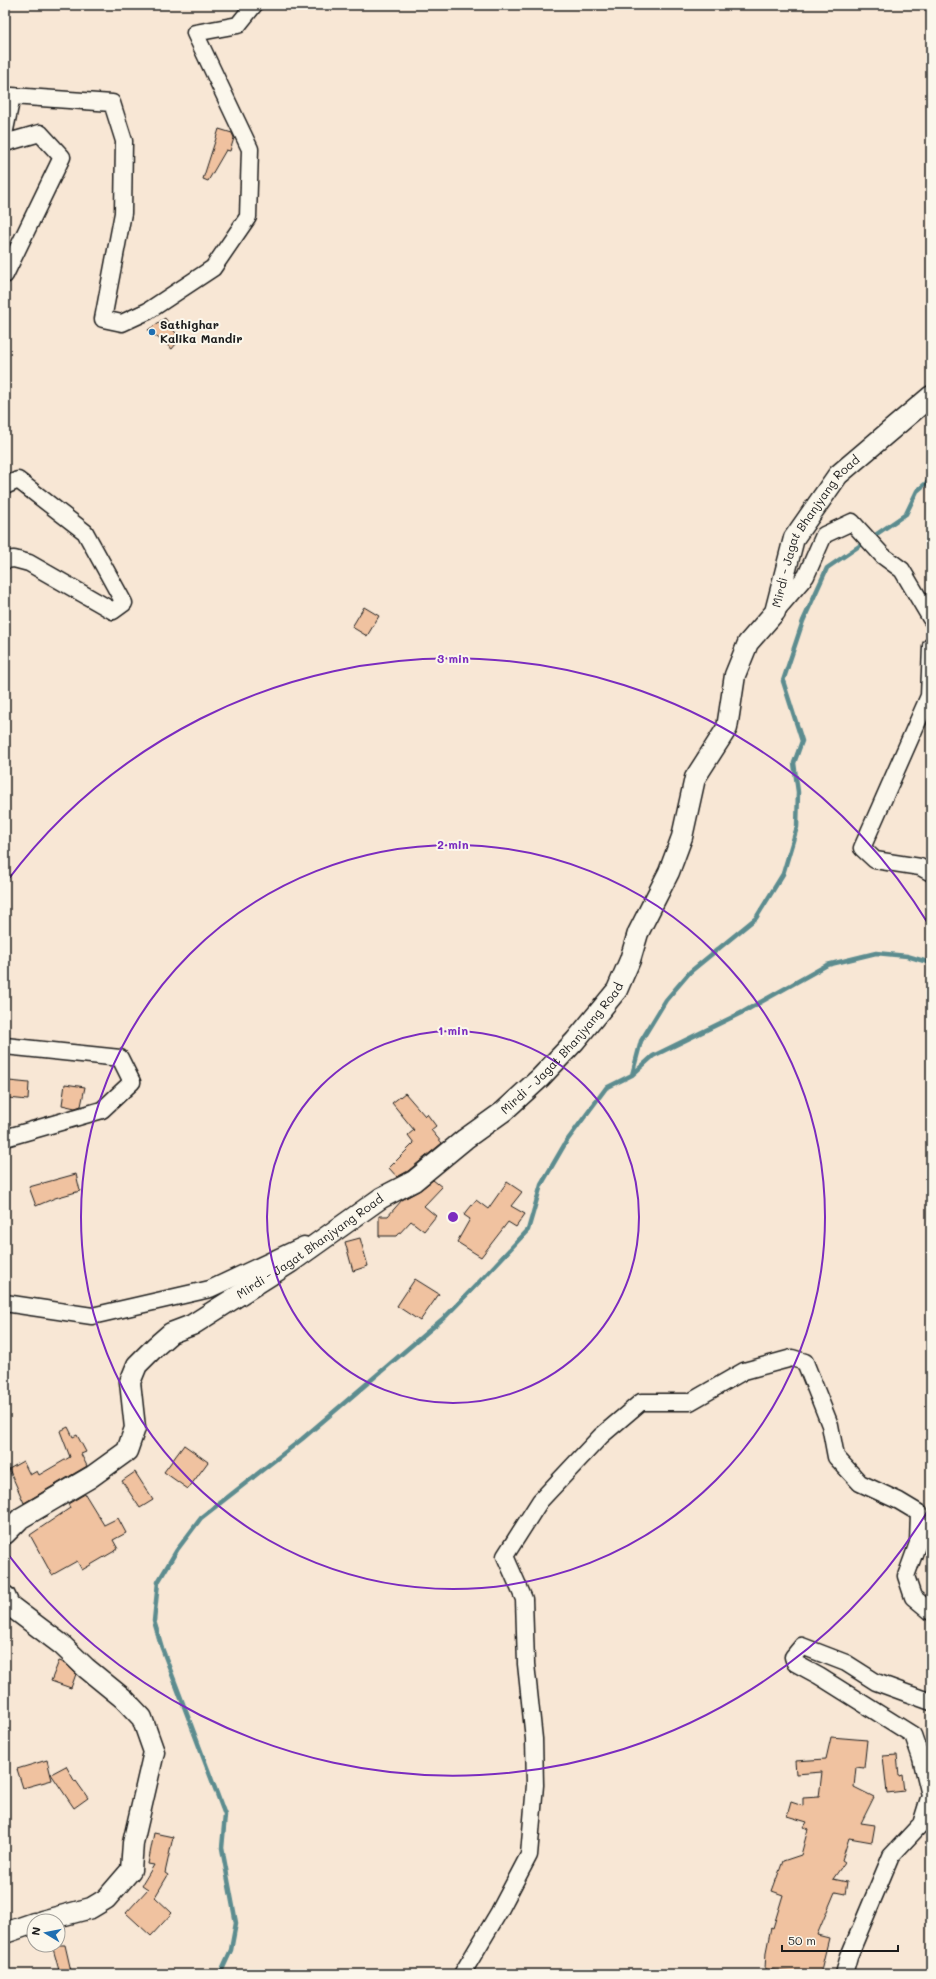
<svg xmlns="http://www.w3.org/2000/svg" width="936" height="1979" font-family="Mali,sans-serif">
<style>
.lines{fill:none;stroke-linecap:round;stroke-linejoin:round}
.stream{stroke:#5c8c8f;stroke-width:4.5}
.building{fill:#f0c2a0;stroke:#1c1c1c}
.minor-casing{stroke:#1c1c1c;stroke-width:19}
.tertiary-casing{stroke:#1c1c1c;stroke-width:23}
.minor{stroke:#fbf7ec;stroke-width:16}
.tertiary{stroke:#fbf7ec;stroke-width:20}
.ring{fill:none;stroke:#7b2cbf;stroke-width:2}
.poi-dot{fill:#1f6fb2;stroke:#fbf7ec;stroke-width:1.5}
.labels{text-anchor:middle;stroke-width:4;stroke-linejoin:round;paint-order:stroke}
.poi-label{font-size:12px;font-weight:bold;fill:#1c1c1c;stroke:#fbf7ec;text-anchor:start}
.street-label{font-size:12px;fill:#1c1c1c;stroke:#fbf7ec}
.centre{fill:#7b2cbf;stroke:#fbf7ec;stroke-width:2}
.ring-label{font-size:12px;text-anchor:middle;font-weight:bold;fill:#7b2cbf;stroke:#fbf7ec;stroke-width:4;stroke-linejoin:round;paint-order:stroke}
</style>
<rect width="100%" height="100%" fill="#f8e7d5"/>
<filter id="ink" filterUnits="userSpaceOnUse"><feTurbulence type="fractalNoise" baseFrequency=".025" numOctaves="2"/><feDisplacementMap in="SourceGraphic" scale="8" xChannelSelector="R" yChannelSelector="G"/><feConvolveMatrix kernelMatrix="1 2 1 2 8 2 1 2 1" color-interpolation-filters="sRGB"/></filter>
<g filter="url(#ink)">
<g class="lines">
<!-- stream -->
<path class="stream" d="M 632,1075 L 641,1041 L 666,1000 L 690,972 L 756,918 L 783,874 L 797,827 L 798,792 L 794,763 L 802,741 L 783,681 L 803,621 L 827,568 L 906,514 L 917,491 L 931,479
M 220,1974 L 231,1950 L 236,1923 L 222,1848 L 225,1815 L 162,1648 L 154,1621 L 158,1582 L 177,1550 L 201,1518 L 302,1439 L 446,1316 L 484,1277 L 528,1230 L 541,1185 L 566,1142 L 606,1088 L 632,1075 L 653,1056 L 743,1012 L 827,965 L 876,953 L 907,956 L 931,963"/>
</g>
<!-- building -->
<path class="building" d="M 219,129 L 232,133 L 234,138 L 230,151 L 226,150 L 208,181 L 203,179 Z
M 165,318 L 180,339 L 172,349 L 148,330 Z
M 364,607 L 379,616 L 367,636 L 352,627 Z
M 9,1081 L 29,1083 L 28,1100 L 8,1098 Z
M 65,1084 L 85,1087 L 81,1106 L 75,1108 L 62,1105 Z
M 405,1093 L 425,1116 L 427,1114 L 436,1126 L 431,1130 L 442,1143 L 408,1171 L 397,1177 L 389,1168 L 414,1143 L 408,1135 L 414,1130 L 392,1103 Z
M 76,1174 L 80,1191 L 55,1198 L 36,1206 L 29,1187 Z
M 433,1180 L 442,1187 L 424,1206 L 436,1216 L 424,1231 L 411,1221 L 397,1236 L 379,1236 L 379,1216 L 388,1216 L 402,1200 L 419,1191 Z
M 507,1182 L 522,1192 L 511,1206 L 525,1214 L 516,1227 L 508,1222 L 481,1257 L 457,1242 L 470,1219 L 464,1215 L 476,1200 L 488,1209 Z
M 360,1238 L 368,1266 L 353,1271 L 345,1242 Z
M 415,1279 L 439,1294 L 420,1321 L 397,1306 Z
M 68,1427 L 73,1437 L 77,1435 L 86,1452 L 81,1454 L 87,1466 L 24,1503 L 9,1469 L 23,1461 L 30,1475 L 37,1471 L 39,1475 L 70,1457 L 60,1431 Z
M 184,1445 L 208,1462 L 188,1489 L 164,1472 Z
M 135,1472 L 153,1500 L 140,1508 L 122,1481 Z
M 85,1494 L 104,1525 L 118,1518 L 126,1533 L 113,1540 L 118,1549 L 82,1570 L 77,1561 L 52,1575 L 30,1535 L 70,1508 L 68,1504 Z
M 59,1661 L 65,1663 L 76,1674 L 71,1688 L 51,1681 Z
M 831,1737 L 867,1740 L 864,1768 L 856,1767 L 854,1787 L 874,1797 L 861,1823 L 875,1825 L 872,1842 L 849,1838 L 842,1860 L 845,1862 L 833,1879 L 847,1882 L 845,1894 L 835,1892 L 817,1935 L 829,1938 L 820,1974 L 801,1971 L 801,1974 L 765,1969 L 766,1952 L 771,1927 L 773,1928 L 783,1895 L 772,1891 L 783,1861 L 801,1855 L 808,1829 L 804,1827 L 807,1822 L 787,1816 L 791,1802 L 803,1806 L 803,1798 L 819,1797 L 822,1772 L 796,1774 L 795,1761 L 826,1759 Z
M 897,1755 L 899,1776 L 902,1775 L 904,1791 L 887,1793 L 883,1756 Z
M 47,1760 L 52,1780 L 23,1788 L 17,1769 Z
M 66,1766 L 75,1782 L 76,1781 L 88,1798 L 74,1808 L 51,1774 Z
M 154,1833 L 173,1837 L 165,1873 L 168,1875 L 155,1897 L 172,1913 L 151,1936 L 126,1913 L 148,1889 L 142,1885 L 154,1865 L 148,1864 Z
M 52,1945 L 65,1945 L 71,1971 L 60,1974 Z"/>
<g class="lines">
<defs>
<path id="minor" d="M 5,130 L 12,96 L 112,103 L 124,141 L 123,213 L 103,319 L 122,323 L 148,311 L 213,268 L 248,217 L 250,149 L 195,33 L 238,25 L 254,5
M 5,143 L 40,133 L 62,157 L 5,275
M 5,486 L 18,480 L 85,532 L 124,603 L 113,611 L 29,563 L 14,559 L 5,560
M 776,611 L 806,576 L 824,535 L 852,522 L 883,556 L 902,570 L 931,619
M 931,646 L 929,696 L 862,848 L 875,860 L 920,867 L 931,873
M 5,1046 L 120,1058 L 132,1082 L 102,1110 L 5,1138
M 5,1303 L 92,1316 L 210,1289 L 304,1245
M 462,1974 L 499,1912 L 529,1855 L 535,1785 L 534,1739 L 526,1664 L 524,1599 L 505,1556 L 540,1501 L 601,1436 L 641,1402 L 690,1402 L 744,1371 L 792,1358 L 805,1362 L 830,1425 L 836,1457 L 860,1483 L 899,1501 L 919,1513 L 918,1543 L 906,1576 L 913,1597 L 931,1612
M 844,1974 L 849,1956 L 891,1856 L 921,1824 L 930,1795 L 921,1758 L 913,1735 L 819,1676 L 795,1663 L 793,1657 L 802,1646 L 846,1663 L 876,1682 L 931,1702"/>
<g id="tertiary">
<path id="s1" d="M 5,1534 L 21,1518 L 91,1477 L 127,1451 L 135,1428 L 130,1382 L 137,1365 L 155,1347 L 171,1333 L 192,1325 L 291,1262 L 381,1198 L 414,1181 L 465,1139 L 504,1111 L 540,1078 L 575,1041 L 617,990 L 630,960 L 638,933 L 669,872 L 682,837 L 695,778 L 727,728 L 735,675 L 748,643 L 775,612 L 794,538 L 838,475 L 931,396"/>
<path d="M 5,1596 L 9,1605 L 62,1645 L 86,1668 L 124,1699 L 142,1718 L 154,1752 L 133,1843 L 131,1870 L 106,1899 L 91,1908 L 42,1921"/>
<path d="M 5,1933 L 34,1923"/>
</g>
</defs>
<!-- minor casing -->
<use href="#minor" class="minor-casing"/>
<!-- tertiary casing -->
<use href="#tertiary" class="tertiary-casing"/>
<!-- minor -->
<use href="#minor" class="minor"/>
<!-- tertiary -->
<use href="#tertiary" class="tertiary"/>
</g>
</g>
<!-- distance rings -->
<g class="ring">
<circle cx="453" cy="1217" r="186"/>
<circle cx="453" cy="1217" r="372"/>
<path d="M929 1509A558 558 0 0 1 7 1553M7 881A558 558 0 0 1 929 925"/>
</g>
<!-- markers -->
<circle class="poi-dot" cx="152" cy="332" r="4"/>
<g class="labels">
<!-- poi labels -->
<g class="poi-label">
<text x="160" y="329">Sathighar<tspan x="160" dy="14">Kalika Mandir</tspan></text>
</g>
<!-- street labels -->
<g class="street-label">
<text dy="4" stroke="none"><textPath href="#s1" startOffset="1359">Mirdi - Jagat Bhanjyang Road</textPath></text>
<text dy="4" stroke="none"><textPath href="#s1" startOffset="771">Mirdi - Jagat Bhanjyang Road</textPath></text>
<text dy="4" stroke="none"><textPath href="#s1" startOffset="448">Mirdi - Jagat Bhanjyang Road</textPath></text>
</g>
</g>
<circle cx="453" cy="1217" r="6" class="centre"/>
<g class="ring-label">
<text x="453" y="663">3 min</text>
<text x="453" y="849">2 min</text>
<text x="453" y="1035">1 min</text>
</g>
<!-- margin -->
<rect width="936" height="1979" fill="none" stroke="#fbf7ec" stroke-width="20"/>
<rect x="10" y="10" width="916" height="1959" fill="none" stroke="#1c1c1c" stroke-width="1.5" filter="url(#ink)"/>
<!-- north arrow -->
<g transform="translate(46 1933) rotate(280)"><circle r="19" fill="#fbf7ec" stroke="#a29f99"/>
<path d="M0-3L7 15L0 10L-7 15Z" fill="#1f6fb2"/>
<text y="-6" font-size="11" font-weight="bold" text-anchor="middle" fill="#1c1c1c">N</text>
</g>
<!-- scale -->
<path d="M782 1945v6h116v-6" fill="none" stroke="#1c1c1c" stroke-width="2"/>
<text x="788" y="1945" font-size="12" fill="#1c1c1c" stroke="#fbf7ec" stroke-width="3" paint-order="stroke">50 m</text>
</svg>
